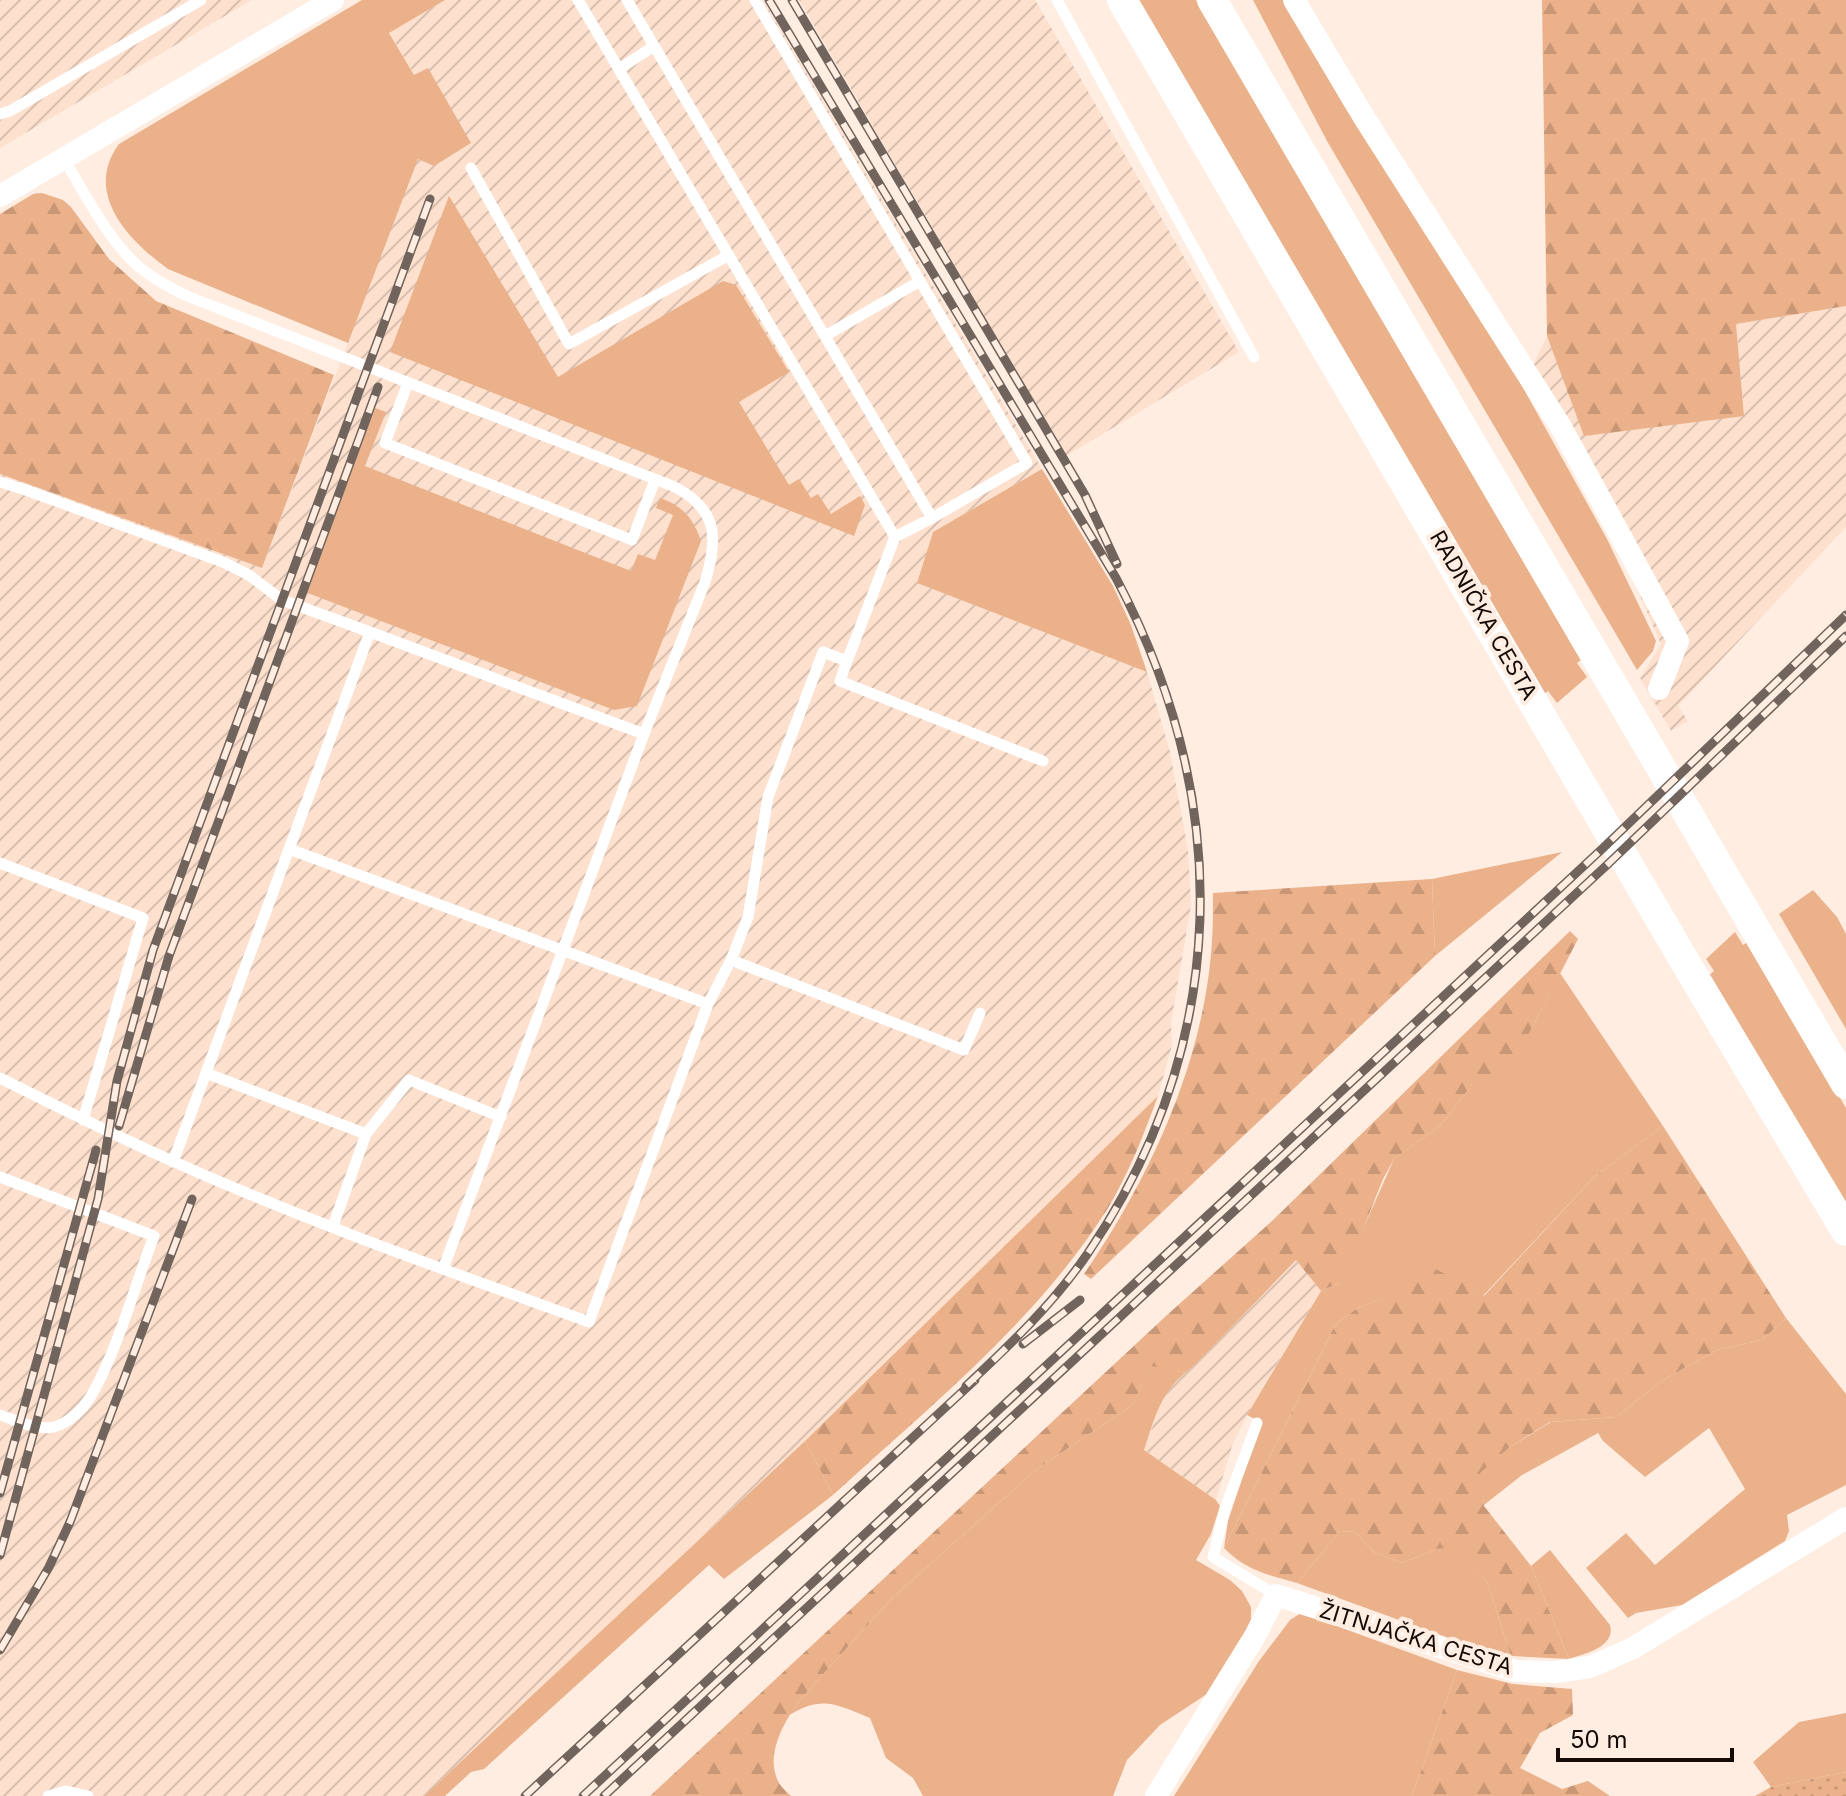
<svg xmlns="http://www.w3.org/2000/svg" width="1846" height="1796" font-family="Inter,sans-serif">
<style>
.industrial{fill:url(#industrial-furrows)}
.grass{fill:#ebb18a}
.forest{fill:url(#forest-firs)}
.park{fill:url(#park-dots)}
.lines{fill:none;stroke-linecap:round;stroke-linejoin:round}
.service{stroke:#fff;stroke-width:11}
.minor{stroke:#fff;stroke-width:22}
.secondary{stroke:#fff;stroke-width:30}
.rail-casing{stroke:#71645c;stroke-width:9}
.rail{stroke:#ffede2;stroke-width:6;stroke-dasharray:18;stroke-linecap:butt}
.labels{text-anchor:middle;stroke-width:8;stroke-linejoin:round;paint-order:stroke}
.street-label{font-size:22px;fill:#150b06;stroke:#ffede2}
</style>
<defs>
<pattern id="industrial-furrows" width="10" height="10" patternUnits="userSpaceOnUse" patternTransform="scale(2)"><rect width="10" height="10" fill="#fde0cd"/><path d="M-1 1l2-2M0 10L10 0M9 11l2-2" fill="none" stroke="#d8bfaf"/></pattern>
<pattern id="forest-firs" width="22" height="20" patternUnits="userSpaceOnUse" patternTransform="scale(2)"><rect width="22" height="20" fill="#ebb18a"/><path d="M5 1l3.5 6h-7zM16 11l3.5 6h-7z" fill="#c99776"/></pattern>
<pattern id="park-dots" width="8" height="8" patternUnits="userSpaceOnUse" patternTransform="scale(2)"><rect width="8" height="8" fill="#ebb18a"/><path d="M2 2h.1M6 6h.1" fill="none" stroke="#c99776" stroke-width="1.8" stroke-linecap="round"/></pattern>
</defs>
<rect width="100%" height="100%" fill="#ffede2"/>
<!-- industrial -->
<path class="industrial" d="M 0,0 L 252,0 L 0,148 Z
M 445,0 L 763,0 L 1042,469 L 933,532 L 917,583 L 1147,672 L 1170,752 L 1188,850 L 1191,905 L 1171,1023 L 1172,1045 L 1158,1096 L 824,1423 L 424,1796 L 0,1796 L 0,474 L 262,568 L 418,158 L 428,68 L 415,76 L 389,32 Z
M 799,0 L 1035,0 L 1239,352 L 1066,456 Z
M 1846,306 L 1846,527 L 1678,706 L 1688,721 L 1671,731 L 1640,678 L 1661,644 L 1625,562 L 1524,384 L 1547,336 L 1552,349 L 1744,416 L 1736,324 Z
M 1296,1260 L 1321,1291 L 1252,1406 L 1233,1443 L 1216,1500 L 1144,1450 L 1163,1397 L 1170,1385 L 1199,1361 Z"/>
<!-- grass -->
<path class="grass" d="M 362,0 L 445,0 L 389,33 L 414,75 L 428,68 L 471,143 L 434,166 L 418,159 L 348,343 L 168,269 C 128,240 83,193 119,144 Z
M 1136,0 L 1196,0 L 1581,660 L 1577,663 L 1587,677 L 1557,703 L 1548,691 L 1543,695 Z
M 1253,0 L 1283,0 L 1343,104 L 1517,377 L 1607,539 L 1656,641 L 1653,651 L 1637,670 L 1327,141 Z
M 449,196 L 558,377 L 723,281 L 736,285 L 789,372 L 739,402 L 789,485 L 799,479 L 811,498 L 818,494 L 831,514 L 860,496 L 865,505 L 854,536 L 390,352 Z
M 375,408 L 386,412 L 365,466 L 631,571 L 638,554 L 655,560 L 673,515 L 656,508 L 660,498 C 683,506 693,518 701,541 L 637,706 L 614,710 L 305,592 Z
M 1042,469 L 1113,586 L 1131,625 L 1147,672 L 917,583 L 933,532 Z
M 1562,852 L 1435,956 L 1432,879 Z
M 1813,890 L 1837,917 L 1846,934 L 1846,1029 L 1779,914 Z
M 1735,932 L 1743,945 L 1748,942 L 1846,1108 L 1846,1212 L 1708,976 L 1714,971 L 1706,959 Z
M 1560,973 L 1663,1126 L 1594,1177 L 1483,1296 L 1472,1287 L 1408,1288 L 1356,1309 L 1335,1325 L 1224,1548 L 1228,1521 L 1261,1422 L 1247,1415 L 1321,1291 L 1339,1283 L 1394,1159 L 1441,1125 L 1472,1085 L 1490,1085 L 1532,1028 Z
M 1786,1318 L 1846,1394 L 1846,1485 L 1787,1515 L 1789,1531 L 1785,1541 L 1682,1605 L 1636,1613 L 1628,1618 L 1586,1568 L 1626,1533 L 1655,1565 L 1745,1489 L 1709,1428 L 1645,1477 L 1603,1441 L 1598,1433 L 1522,1475 L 1484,1505 L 1479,1473 L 1510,1447 L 1551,1422 L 1616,1417 L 1663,1380 L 1717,1350 L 1762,1340 Z
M 1151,1365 L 1185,1373 C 1159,1395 1155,1419 1144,1450 L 1216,1500 L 1220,1506 L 1211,1534 L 1196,1560 L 1230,1580 L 1242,1591 L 1251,1607 L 1251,1620 L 1235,1654 L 1213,1690 L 1160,1725 L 1127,1760 L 1113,1796 L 923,1796 L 913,1778 L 886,1758 L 870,1718 C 835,1704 822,1695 788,1716 L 799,1701 L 891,1599 L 1037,1469 L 1133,1405 Z
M 805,1441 L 833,1495 L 724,1579 L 709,1565 L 484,1769 L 471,1772 L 445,1796 L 424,1796 Z
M 1340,1531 L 1355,1532 L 1374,1552 L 1402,1563 L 1437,1549 L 1457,1546 L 1487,1582 L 1511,1656 L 1468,1645 L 1297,1583 Z
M 1550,1550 L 1610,1625 C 1616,1647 1585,1654 1569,1659 L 1531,1566 Z
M 1301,1613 L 1457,1670 L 1412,1796 L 1174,1796 L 1259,1661 L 1290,1620 Z
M 1846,1713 L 1846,1772 L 1771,1787 L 1753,1762 L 1799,1722 Z"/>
<!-- forest -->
<path class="forest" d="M 1542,0 L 1846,0 L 1846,306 L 1736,324 L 1744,416 L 1584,436 L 1547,336 Z
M 42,193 L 63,200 L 71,207 L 109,259 L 156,301 L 334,375 L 262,568 L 0,474 L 0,214 L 33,194 Z
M 1432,879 L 1435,956 L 1091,1279 L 1084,1274 C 1148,1181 1201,1068 1211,954 C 1213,934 1213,913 1213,893 Z
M 1570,931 L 1578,939 L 1532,1028 L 1500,1081 L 1490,1085 L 1472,1085 L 1441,1125 L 1394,1159 L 1383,1179 L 1346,1272 L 1339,1283 L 1321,1291 L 1296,1260 L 1199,1361 L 1185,1373 L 1151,1366 L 1133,1405 L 1037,1469 L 891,1599 L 799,1701 C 784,1722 765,1755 778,1781 C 780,1786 787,1792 791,1796 L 650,1796 L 1166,1316 L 1273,1220 Z
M 1158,1096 C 1144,1134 1129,1173 1108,1208 C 1037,1321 930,1406 833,1495 L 805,1441 Z
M 1663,1126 L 1786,1318 L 1762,1340 L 1717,1350 L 1663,1380 L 1616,1417 L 1550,1422 L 1510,1447 L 1480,1473 L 1484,1506 L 1531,1566 L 1569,1659 L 1511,1656 L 1487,1582 L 1457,1547 L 1437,1549 L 1402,1563 L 1374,1552 L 1355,1532 L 1340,1531 L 1297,1583 C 1268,1575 1245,1570 1224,1548 L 1335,1325 L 1356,1309 L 1407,1288 L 1419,1261 L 1472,1287 L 1484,1296 L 1594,1177 Z
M 1457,1670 L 1513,1684 L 1572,1689 L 1573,1715 L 1540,1733 L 1520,1768 L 1562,1789 L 1588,1781 L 1610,1796 L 1412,1796 Z"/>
<!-- park -->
<path class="park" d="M 1846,1772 L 1846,1796 L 1755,1796 L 1771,1787 Z"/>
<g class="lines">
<!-- service -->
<path class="service" d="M 578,0 L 895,537
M 627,0 L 932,518 L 1027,463 L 755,0
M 1057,0 L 1254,357
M 619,69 L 654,46
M 0,114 L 10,111 L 201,0
M 64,159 C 86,195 107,239 139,267 C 154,279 170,288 187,296 L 675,487 C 719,510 718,540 705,582 L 644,734 L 443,1269
M 471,168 L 569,344 L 729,255
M 825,336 L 920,281
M 408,383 L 385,443 L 632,540 L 655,480
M 0,482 L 23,489 L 223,562 L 249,575 L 282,600 L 370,632
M 847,661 L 840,681 L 1043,761
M 289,849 L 370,632 L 644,734
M 0,863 L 143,918 L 83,1120
M 731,960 L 964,1050 L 980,1013
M 206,1073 L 366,1134
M 0,1078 C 56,1106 112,1134 170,1160 C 306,1221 448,1271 589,1322 L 708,1004 L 731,960 L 748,917 L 768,797 L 823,652 L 847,661 L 895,537 L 932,518
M 173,1162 L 289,849 L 708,1004
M 0,1177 L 154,1236 C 135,1285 117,1352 91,1396 C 83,1409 69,1423 54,1427 C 37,1431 16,1420 0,1415
M 333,1226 L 366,1134 L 409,1080 L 501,1117
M 1257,1423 L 1225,1509 L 1213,1557 L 1276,1595
M 48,1796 L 66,1791 L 88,1796"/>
<!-- minor -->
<path class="minor" d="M 1294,0 L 1365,119 L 1561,427 L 1678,641 L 1659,689
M 0,196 L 333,0
M 1156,1796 L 1255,1636 L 1276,1595 L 1515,1671 L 1556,1672 L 1590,1667 L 1633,1648 L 1846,1518"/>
<!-- secondary -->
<path class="secondary" d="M 1122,0 L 1691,972 L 1846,1231
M 1212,0 L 1846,1084"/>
<defs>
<path id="rail" d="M 769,0 L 1116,578 C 1234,801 1231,1042 1088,1253 C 1054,1303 1010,1345 966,1386
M 792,0 L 1085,495 L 1117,564
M 119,1126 L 169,956 L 378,387
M 1023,1344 L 1080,1300
M 0,1493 L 96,1150
M 0,1555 L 98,1199 L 117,1081 L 153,950 L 430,199
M 0,1650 L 49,1567 L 70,1522 L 192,1199
M 525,1796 L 975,1380
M 583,1796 L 1602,849 L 1846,615
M 604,1796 L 1608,864 L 1846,636"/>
</defs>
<!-- rail casing -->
<use href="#rail" class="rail-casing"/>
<!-- rail -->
<use href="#rail" class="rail"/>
</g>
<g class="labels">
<!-- street labels -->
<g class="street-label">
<text transform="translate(1484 615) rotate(60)" y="8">RADNIČKA CESTA</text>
<text transform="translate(1416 1638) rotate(17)" y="8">ŽITNJAČKA CESTA</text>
</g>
</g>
<!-- scale -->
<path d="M1558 1748v12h174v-12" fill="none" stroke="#150b06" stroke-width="4"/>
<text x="1570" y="1748" font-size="24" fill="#150b06" stroke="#ffede2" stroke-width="6" paint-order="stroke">50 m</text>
</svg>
